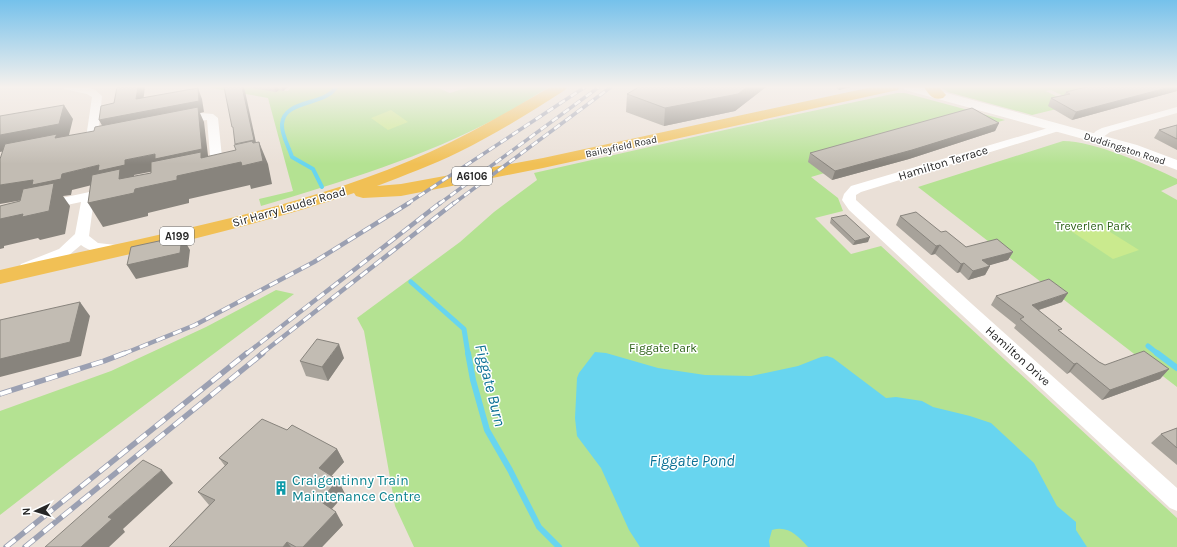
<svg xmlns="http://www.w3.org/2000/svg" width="1177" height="547" font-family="Karla,sans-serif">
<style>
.green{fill:#b4e292}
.pitch{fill:#caea8e}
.water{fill:#68d5ef}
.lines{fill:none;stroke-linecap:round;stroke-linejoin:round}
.stream-far2{stroke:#68d5ef;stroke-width:4}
.stream-far1{stroke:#68d5ef;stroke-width:5}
.stream{stroke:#68d5ef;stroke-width:6}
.minor{fill:#fff;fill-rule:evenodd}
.tertiary{fill:#fff;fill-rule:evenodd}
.primary{fill:#f1c055;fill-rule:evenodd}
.rail-far2-casing{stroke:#9ba0b2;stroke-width:3.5}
.rail-far1-casing{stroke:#9ba0b2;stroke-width:4.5}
.rail-casing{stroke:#9ba0b2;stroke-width:5.5}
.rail-far2{stroke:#fff;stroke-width:2.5;stroke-dasharray:7;stroke-linecap:butt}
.rail-far1{stroke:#fff;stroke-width:3;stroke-dasharray:9;stroke-linecap:butt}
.rail{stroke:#fff;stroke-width:4;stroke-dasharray:12;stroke-linecap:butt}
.wall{fill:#a7a29a}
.shaded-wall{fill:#88847d;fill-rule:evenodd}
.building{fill:#c2bcb3;stroke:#88847d}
.labels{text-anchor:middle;stroke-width:3;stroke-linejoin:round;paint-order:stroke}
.far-street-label{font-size:10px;fill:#272727;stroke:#fff}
.shield{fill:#fff;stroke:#686868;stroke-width:1}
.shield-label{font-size:11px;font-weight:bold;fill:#272727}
.street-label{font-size:12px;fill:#272727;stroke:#fff}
.park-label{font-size:12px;fill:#2d6218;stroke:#fff}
.near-culture-label{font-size:14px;fill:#0d838f;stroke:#fff;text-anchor:start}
.near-water-label{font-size:16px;font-style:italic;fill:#0c7195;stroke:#fff}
</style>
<rect width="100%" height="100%" fill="#eae0d7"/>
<!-- green -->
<path class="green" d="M 206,87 L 265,87 L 288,91 L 291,87 L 436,87 L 450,93 L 468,87 L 549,87 C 532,97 516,108 499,117 C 424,157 342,182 261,206 L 259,199 L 293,191 L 268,98 Z
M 940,87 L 1124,87 L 1081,104 L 1051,90 L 1046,91 L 1073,105 L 1032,115 L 948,92 Z
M 897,93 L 905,93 L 1005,120 L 811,177 L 838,198 L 843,211 L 815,218 L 851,254 L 881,246 L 1177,518 L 1177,547 L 414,547 L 395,506 L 364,331 L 357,318 L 460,242 L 494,212 L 537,180 L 534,173 L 738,127 Z
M 1063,141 C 1094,141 1148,165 1177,179 L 1177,184 L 1161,191 L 1177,200 L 1177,387 L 918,187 Z
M 276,290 L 294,294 L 71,460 L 0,515 L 0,411 L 111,371 L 206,327 Z"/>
<!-- pitch -->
<path class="pitch" d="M 391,110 L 408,122 L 388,130 L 371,118 Z
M 1091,220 L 1139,250 L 1113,259 L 1065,227 Z"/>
<!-- water -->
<path class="water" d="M 595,352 L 606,353 L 658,368 L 705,375 L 751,376 L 798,366 L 821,357 L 827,356 L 833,358 L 886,398 L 896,397 L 922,401 L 933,407 L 970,416 L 991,423 L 1034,463 L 1057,506 L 1076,522 L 1076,530 L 1087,547 L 808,547 C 798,536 788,525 772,530 L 769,541 L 770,547 L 640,547 L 629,530 L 601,468 L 577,436 L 575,418 L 577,378 L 579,373 Z"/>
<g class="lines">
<!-- stream-far2 -->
<path class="stream-far2" d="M 322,187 L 313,169 L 292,157 C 289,147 281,134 282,124 C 284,99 325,106 336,87"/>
<!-- stream-far1 -->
<path class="stream-far1" d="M 411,282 L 464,329 L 468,354
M 1148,346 L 1158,354"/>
<!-- stream -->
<path class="stream" d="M 468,353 L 473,380 L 487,430 L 510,470 L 539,527 L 559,547
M 1157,353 L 1177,368"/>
<!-- minor -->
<path class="minor" d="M 63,87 L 90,88 L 94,89 L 102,96 L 98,138 L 96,140 L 88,140 L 86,138 L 92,97 L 87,94 L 64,89 Z
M 1177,107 L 1177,113 L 1110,132 L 1099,140 L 1091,140 L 1089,138 L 1096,131 L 1102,128 Z
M 201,113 L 213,114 L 218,118 L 223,167 L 221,170 L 213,170 L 211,167 L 207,120 L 181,123 L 175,120 L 177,118 Z
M 1058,125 L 1064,128 L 1062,130 L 861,192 L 856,195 L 856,200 L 1177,488 L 1177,511 L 1170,508 L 849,210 L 842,200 L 844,194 L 851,186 Z
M 108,188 L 113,189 L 114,192 L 113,195 L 94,199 L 89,236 L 98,243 L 125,246 L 127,249 L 125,252 C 112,256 91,253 81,245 L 69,255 L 31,270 L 26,272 L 21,270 L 19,267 L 21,264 L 59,249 L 75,234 L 81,202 L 48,209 L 43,208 L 41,205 L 43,202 Z"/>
<!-- tertiary -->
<path class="tertiary" d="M 904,87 L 925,87 L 1137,145 L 1177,160 L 1177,170 L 1127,151 L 905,90 Z"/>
<!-- primary -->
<path class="primary" d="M 550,87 L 567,87 L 565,90 C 531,112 496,134 459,152 C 433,165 405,175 377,186 L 401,184 L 543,158 L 872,87 L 900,87 L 898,90 L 893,91 L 543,168 L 401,196 L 363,198 L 356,196 L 354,193 C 239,232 119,256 0,284 L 0,270 C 144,236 294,213 430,152 C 472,133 511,110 550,87 Z
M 924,87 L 939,87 L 946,95 L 943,98 C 933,101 929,95 924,87 Z"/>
<defs>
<path id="rail-far2" d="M 407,204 L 585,87
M 439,204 L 599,87
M 453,204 L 611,87"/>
<path id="rail-far1" d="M 123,354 L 195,325 L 314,262 L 409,203
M 246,354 L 440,203
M 261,354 L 454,203"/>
<path id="rail" d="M 0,394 L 104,361 L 125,353
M 6,547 L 247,353
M 25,547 L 263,353"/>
</defs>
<!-- rail-far2 casing -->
<use href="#rail-far2" class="rail-far2-casing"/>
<!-- rail-far1 casing -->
<use href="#rail-far1" class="rail-far1-casing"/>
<!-- rail casing -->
<use href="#rail" class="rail-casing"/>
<!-- rail-far2 -->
<use href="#rail-far2" class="rail-far2"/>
<!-- rail-far1 -->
<use href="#rail-far1" class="rail-far1"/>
<!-- rail -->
<use href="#rail" class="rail"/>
</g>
<!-- wall -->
<path class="wall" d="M 247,87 L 288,87 L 283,91 L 279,90 L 276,92 Z
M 639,87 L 766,87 L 735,111 L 664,126 L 626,112 L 627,94 Z
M 835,87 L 851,87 L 839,90 Z
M 1177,87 L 1177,91 L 1072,120 L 1048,106 L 1051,98 L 1064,95 L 1066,92 Z
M 999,123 L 995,131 L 909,159 L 832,180 L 808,162 L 810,153 Z
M 1177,125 L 1177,150 L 1154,138 L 1159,130 Z
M 900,216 L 941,232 L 966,247 L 1013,252 L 1008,260 L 989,265 L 990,266 L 985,275 L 968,280 L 960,272 L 957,273 L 935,254 L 931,255 L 896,225 Z
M 831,218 L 868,242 L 853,245 L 830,223 Z
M 996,296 L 1062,302 L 1039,310 L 1060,332 L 1099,362 L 1105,365 L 1169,369 L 1160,379 L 1102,400 L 1070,372 L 1067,374 L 1014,328 L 1016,325 L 991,305 Z
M 344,358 L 328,381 L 306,376 L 300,361 Z
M 1177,428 L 1177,465 L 1151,443 L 1161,434 Z
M 287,430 L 337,449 L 344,462 L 331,476 L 338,480 L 345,494 L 332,509 L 343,525 L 322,547 L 169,547 L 209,505 L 198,492 L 225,466 L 219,458 Z"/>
<!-- shaded-wall -->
<path class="shaded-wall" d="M 138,87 L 145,87 L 142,110 L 136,99 Z
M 242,87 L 244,87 L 245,91 L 258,152 L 259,142 L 268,164 L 272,184 L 251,189 L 250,185 L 189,199 L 189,203 L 148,213 L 148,216 L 103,227 L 88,203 L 104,182 L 72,190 L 71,195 L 63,196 L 70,206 L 65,234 L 40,240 L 38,238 L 4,246 L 4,248 L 0,249 L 0,219 L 40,197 L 0,204 L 0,185 L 62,174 L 99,165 L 155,154 L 202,149 L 105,131 L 99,120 L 198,88 L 202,99 L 204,112 L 200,113 L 204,122 L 209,164 L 240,157 ZM 160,170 L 135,189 L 134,181 L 134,175 Z
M 274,87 L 278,87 L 279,90 L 276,92 Z
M 281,87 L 288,87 L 283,91 Z
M 747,87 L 766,87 L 735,111 L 664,126 L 665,108 Z
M 840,87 L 851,87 L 839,90 Z
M 1170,87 L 1177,87 L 1177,91 L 1072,120 L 1076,112 Z
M 64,105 L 73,119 L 68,139 L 0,152 L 0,135 Z
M 999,123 L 995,131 L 909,159 L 832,180 L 835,171 Z
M 182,236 L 190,250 L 188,267 L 136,279 L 127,265 Z
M 870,237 L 868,242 L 853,245 L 855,241 Z
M 940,245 L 935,254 L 931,255 L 936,246 Z
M 1013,252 L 1008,260 L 977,269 L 982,260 Z
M 964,263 L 960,272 L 957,273 L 961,264 Z
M 990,266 L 985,275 L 968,280 L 973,271 Z
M 1068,293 L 1062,302 L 1026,314 L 1032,305 Z
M 80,302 L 90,316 L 81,356 L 0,377 L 0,359 Z
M 339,344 L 344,358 L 328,381 L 322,367 Z
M 1077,363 L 1070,372 L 1067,374 L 1074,364 Z
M 1169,369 L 1160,379 L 1102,400 L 1110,390 Z
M 337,449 L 344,462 L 326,482 L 319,468 Z
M 162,470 L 173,483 L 123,529 L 125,532 L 109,547 L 81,547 L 108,517 Z
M 338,480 L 345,494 L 327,514 L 320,501 Z
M 336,512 L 343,525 L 322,547 L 303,547 Z
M 287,542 L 291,547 L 283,547 Z"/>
<!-- building -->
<path class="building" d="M 117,87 L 138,87 L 136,99 L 198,88 L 199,101 L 99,120 L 101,106 L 114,103 Z
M 224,87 L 242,87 L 254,140 L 235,144 L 233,127 L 232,127 Z
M 639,87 L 747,87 L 738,94 L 665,108 L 627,94 Z
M 1086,87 L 1170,87 L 1076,112 L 1051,98 L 1070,94 L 1066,92 Z
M 64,105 L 59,124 L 0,135 L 0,116 Z
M 198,107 L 202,149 L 155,159 L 155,154 L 125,160 L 125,165 L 98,171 L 99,165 L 62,174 L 61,179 L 32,185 L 33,180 L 0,185 L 0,159 L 5,144 L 57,134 L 55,138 L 94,131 L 95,127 Z
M 972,108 L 999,123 L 912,150 L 835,171 L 810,153 Z
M 1177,125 L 1177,139 L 1159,130 Z
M 252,141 L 253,143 L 259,142 L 263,161 L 242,166 L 241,162 L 177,176 L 177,180 L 135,189 L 134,193 L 88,203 L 92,175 L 120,169 L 119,179 L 151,173 L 151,162 L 201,152 L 201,158 L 236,150 L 234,145 Z
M 54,183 L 49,211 L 22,217 L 23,214 L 0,219 L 0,206 L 20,201 L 23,189 Z
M 916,212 L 941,232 L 946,231 L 966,247 L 997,239 L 1013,252 L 982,260 L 990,266 L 973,271 L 964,263 L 961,264 L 940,245 L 936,246 L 900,216 Z
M 846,215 L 870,237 L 855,241 L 831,218 Z
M 182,236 L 180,253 L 127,265 L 131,247 Z
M 1049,279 L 1068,293 L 1032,305 L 1062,329 L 1058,330 L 1099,362 L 1105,365 L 1144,351 L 1169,369 L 1110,390 L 1077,363 L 1074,364 L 1020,319 L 1024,317 L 996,296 Z
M 80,302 L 70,342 L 0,359 L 0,320 Z
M 317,339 L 339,344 L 322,367 L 300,361 Z
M 262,419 L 287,430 L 292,425 L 337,449 L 319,468 L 338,480 L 320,501 L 336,512 L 303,547 L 296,547 L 287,542 L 283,547 L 169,547 L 215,500 L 198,492 L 228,463 L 219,458 Z
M 1177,428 L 1177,448 L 1161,434 Z
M 143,460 L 162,470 L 108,517 L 112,519 L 81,547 L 45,547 Z"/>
<!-- sky -->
<linearGradient id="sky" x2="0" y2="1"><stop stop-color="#75c1eb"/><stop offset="0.53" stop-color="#f6f1ed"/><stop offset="1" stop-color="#f6f1ed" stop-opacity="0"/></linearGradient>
<rect width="1177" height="164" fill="url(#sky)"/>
<!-- icons -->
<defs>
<symbol id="building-bare" viewBox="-9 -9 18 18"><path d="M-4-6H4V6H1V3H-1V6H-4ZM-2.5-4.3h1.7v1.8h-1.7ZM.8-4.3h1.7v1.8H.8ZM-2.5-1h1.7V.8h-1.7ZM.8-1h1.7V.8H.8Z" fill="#0f9aa8" stroke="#fff" stroke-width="2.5" paint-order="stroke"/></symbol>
</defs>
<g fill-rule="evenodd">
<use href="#building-bare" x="271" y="478" width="20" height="20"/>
</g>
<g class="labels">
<!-- far-street labels -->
<g class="far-street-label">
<text transform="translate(621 146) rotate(-12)" y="4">Baileyfield Road</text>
<text transform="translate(1125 148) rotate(18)" y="4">Duddingston Road</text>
</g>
<!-- shield labels -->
<g class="shield">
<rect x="452" y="167" width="40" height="18" rx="3"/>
<rect x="160" y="227" width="34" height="18" rx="3"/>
</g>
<g class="shield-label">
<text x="472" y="180">A6106</text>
<text x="177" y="240">A199</text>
</g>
<!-- street labels -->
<g class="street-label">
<text transform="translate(943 163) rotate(-17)" y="4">Hamilton Terrace</text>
<text transform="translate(289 207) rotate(-16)" y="4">Sir Harry Lauder Road</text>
<text transform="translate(1018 356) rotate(42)" y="4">Hamilton Drive</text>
</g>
<!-- park labels -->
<g class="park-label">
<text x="1093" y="230">Treverlen Park</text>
<text x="663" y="352">Figgate Park</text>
</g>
<!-- near-culture labels -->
<g class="near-culture-label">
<text x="292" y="485">Craigentinny Train<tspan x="292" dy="16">Maintenance Centre</tspan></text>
</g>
<!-- near-water labels -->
<g class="near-water-label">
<text transform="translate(491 385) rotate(76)" y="6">Figgate Burn</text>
<text x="692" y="466">Figgate Pond</text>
</g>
</g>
<!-- north arrow -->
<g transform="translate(36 511) rotate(266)" stroke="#ffffff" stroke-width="3" paint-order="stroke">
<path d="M0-3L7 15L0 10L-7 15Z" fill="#272727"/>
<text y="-6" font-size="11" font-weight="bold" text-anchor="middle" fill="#272727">N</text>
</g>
</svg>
